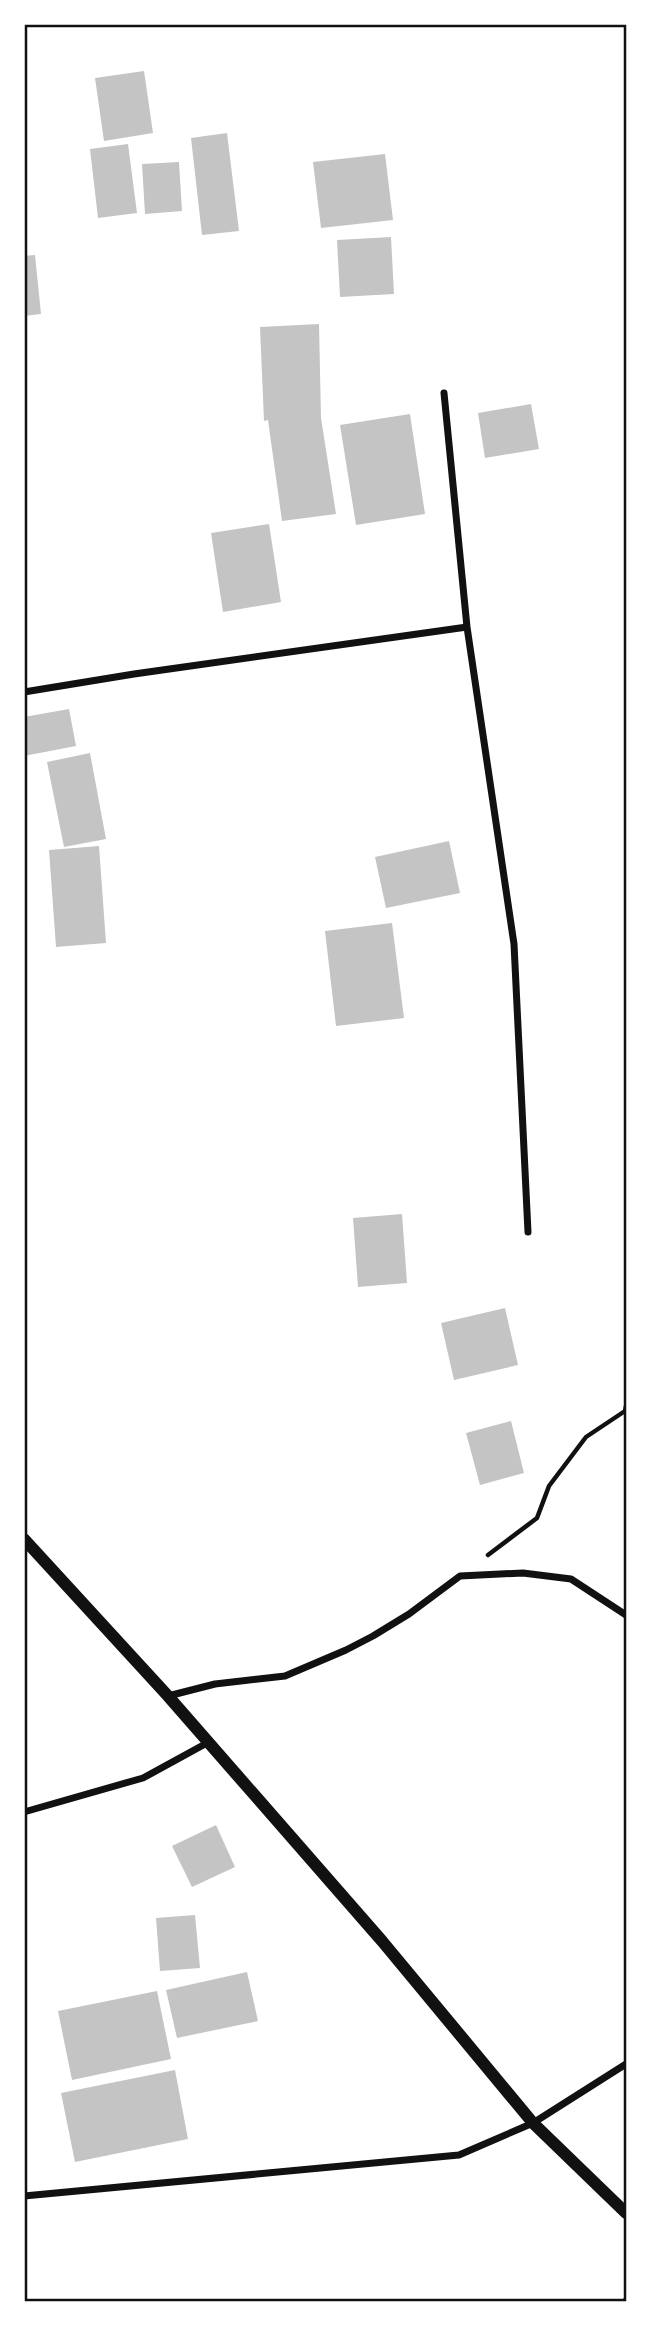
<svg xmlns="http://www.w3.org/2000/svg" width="651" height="2326" font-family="Rubik,sans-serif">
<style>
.building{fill:#c4c4c4}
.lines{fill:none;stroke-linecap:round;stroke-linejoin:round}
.path{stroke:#111;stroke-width:4.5}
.minor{stroke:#111;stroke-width:7}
.tertiary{stroke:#111;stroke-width:12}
.neatline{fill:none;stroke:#111;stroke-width:2.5}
</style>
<rect width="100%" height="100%" fill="#fff"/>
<!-- building -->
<path class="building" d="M 144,71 L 153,133 L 104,141 L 95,78 Z
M 227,133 L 239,231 L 202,235 L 191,138 Z
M 128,144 L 137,213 L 98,218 L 90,149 Z
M 385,154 L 393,220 L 321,228 L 313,162 Z
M 179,162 L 182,211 L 145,214 L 142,164 Z
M 391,237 L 394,294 L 340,297 L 337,240 Z
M 35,255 L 41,314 L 24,316 L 24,256 Z
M 319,324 L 321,418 L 336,514 L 282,521 L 268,420 L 264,421 L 260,327 Z
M 531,404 L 539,449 L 485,458 L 478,413 Z
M 410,414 L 425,514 L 356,525 L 340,425 Z
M 269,524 L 281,602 L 223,612 L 211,533 Z
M 69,709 L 76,746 L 24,756 L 24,717 Z
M 90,753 L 106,839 L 64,847 L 47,762 Z
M 449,841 L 460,893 L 386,908 L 375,857 Z
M 99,846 L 106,943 L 56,947 L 49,850 Z
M 392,923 L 404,1018 L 336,1026 L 325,931 Z
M 402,1214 L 407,1283 L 358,1287 L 353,1218 Z
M 505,1308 L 518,1365 L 454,1380 L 441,1323 Z
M 511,1421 L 524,1473 L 480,1485 L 466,1433 Z
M 216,1825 L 235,1867 L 192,1887 L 172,1846 Z
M 195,1915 L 200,1968 L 160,1971 L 156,1918 Z
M 247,1972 L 258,2021 L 177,2038 L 166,1990 Z
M 157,1991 L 171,2059 L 72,2080 L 58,2011 Z
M 175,2070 L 188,2139 L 75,2162 L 61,2093 Z"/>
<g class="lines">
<!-- path -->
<path class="path" d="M 488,1555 L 537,1518 L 549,1486 L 586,1437 L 625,1411 L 626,1406"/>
<!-- minor -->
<path class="minor" d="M 444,393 L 467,627 L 514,944 L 528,1232
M 24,692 L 134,674 L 467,627
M 168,1696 L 215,1684 L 285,1676 L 346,1650 L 373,1636 L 409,1614 L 460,1576 L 523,1573 L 571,1579 L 626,1615
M 24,1812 L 143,1778 L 207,1743
M 24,2196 L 459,2155 L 533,2123 L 626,2064
M 626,2302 L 626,2301"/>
<!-- tertiary -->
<path class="tertiary" d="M 24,1539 L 168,1696 L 382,1941 L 533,2123 L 626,2213"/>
</g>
<!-- border -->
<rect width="651" height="2326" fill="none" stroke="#ffffff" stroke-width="52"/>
<rect x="26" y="26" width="599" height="2274" class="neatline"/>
</svg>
